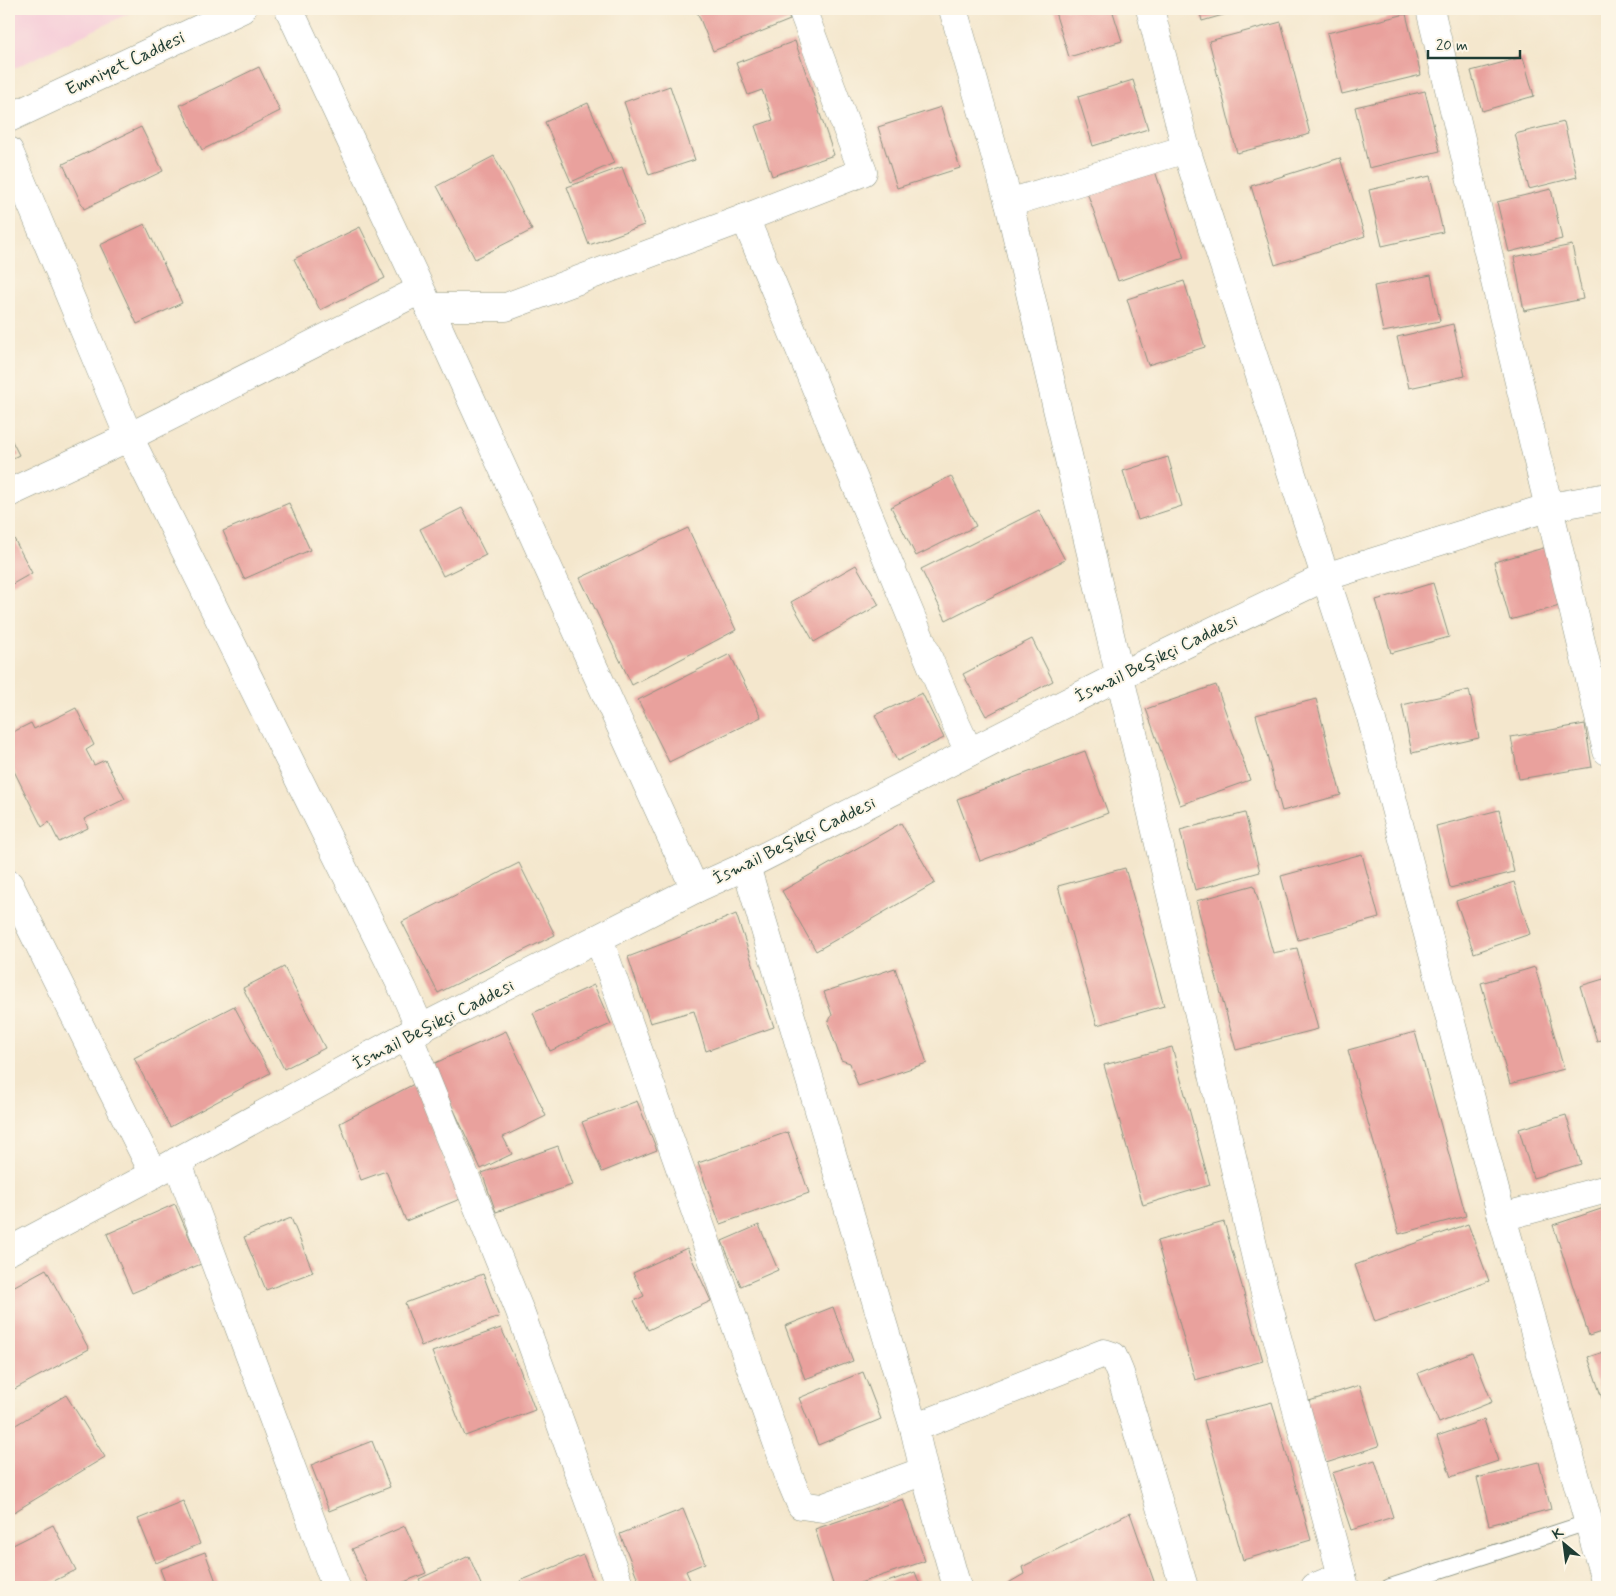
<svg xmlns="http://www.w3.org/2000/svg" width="1616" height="1596" viewBox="0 0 1616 1596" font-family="Mynerve,sans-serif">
  <rect width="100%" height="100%" fill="#fcf5e5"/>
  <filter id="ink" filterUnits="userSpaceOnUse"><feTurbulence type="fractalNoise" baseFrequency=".02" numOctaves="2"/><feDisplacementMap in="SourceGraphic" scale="10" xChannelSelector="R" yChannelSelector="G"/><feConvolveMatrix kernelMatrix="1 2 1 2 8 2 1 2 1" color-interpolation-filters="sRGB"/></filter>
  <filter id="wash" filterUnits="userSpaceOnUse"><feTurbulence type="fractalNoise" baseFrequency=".0096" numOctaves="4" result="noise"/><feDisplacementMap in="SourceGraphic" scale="20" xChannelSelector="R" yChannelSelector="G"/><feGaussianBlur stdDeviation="1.12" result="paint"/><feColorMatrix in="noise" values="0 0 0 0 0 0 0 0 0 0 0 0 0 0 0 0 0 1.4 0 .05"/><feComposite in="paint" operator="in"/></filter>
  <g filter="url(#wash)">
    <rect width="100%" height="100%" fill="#f4e7cd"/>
    <path fill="#f6cfd9" d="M9,9H138L9,71Z"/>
    <g id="blocks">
      <g fill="#e9a19d">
        <path d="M696,9H785L790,20L713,51Z"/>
        <path d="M1054,9H1112L1122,41L1069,57Z"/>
        <path d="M1199,9H1244L1202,21Z"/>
        <path d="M1406,14L1421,75L1342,94L1327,33Z"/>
        <path d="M1281,22L1310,134L1237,153L1209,41Z"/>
        <path d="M795,41L834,155L772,176L755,126L773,120L762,90L748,95L736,63Z"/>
        <path d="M1523,57L1534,96L1482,111L1471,71Z"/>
        <path d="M259,67L280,111L202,150L180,105Z"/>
        <path d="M1133,80L1148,129L1093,146L1078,97Z"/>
        <path d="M670,86L695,160L649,175L624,102Z"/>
        <path d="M1425,91L1440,151L1369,168L1355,107Z"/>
        <path d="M588,103L614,163L571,182L545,122Z"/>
        <path d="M941,107L960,168L897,188L878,127Z"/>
        <path d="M1564,122L1577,177L1529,189L1515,134Z"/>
        <path d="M141,127L163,171L84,209L63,164Z"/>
        <path d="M494,156L532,230L475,259L437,186Z"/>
        <path d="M1340,158L1365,236L1275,265L1251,186Z"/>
        <path d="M622,167L644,225L589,245L567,187Z"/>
        <path d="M1154,168L1184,258L1118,281L1087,192Z"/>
        <path d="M1430,176L1443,232L1382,246L1369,190Z"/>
        <path d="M1551,189L1562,239L1509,252L1497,202Z"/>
        <path d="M145,224L182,303L137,324L100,245Z"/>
        <path d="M360,227L385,278L320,310L294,259Z"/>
        <path d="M1572,245L1583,299L1524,311L1514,257Z"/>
        <path d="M1431,275L1440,321L1383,332L1374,286Z"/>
        <path d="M1184,281L1205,347L1148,365L1127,299Z"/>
        <path d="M1453,324L1465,376L1409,388L1397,337Z"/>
        <path d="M9,435L19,455L9,460Z"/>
        <path d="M1168,457L1182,506L1138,520L1123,471Z"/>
        <path d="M951,476L976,526L916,556L891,507Z"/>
        <path d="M289,503L310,550L244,579L223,531Z"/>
        <path d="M462,508L486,555L443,576L420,529Z"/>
        <path d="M1039,510L1065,560L946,620L921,569Z"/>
        <path d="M688,528L736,630L632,685L580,578Z"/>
        <path d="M9,529L32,573L9,586Z"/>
        <path d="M1547,547L1563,605L1510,620L1494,562Z"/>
        <path d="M856,565L879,605L814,642L791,602Z"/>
        <path d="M1433,583L1449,637L1391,653L1376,600Z"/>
        <path d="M1607,607V628H1606L1602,608Z"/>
        <path d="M1032,639L1053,681L986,716L963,674Z"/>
        <path d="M730,654L761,717L669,762L638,700Z"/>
        <path d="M1216,685L1250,780L1180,805L1146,709Z"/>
        <path d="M1469,690L1479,738L1412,753L1402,705Z"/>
        <path d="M922,693L944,738L897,761L875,715Z"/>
        <path d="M1316,699L1341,795L1282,811L1256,715Z"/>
        <path d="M76,708L94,745L86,750L94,765L105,760L125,799L84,819L88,828L59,842L49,822L42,827L9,761V758L13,756L9,747V734L31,723L34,729Z"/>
        <path d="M1585,724L1592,767L1519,779L1511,737Z"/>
        <path d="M1085,751L1108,813L980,861L957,799Z"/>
        <path d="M1499,810L1514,872L1450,888L1436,826Z"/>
        <path d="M1245,813L1260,872L1195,890L1180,830Z"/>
        <path d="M901,823L935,883L816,951L782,891Z"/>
        <path d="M1362,854L1379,918L1298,940L1281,876Z"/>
        <path d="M519,863L555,935L438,993L402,922Z"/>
        <path d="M1125,868L1164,1006L1097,1025L1058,886Z"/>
        <path d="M1514,882L1530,934L1474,953L1456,901Z"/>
        <path d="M1254,885L1273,953L1297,948L1318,1029L1236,1050L1196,901Z"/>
        <path d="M736,914L774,1027L706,1051L694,1011L650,1023L628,957L675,939Z"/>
        <path d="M284,967L325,1048L284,1069L243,988Z"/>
        <path d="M1535,967L1564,1069L1510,1084L1481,983Z"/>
        <path d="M895,968L927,1063L858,1086L850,1063L841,1060L828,1023L832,1015L824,992Z"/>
        <path d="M1607,978V1038L1597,1041L1580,986Z"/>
        <path d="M594,985L611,1024L550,1051L533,1013Z"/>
        <path d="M234,1006L270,1073L170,1127L134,1058Z"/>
        <path d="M506,1031L546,1116L503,1137L512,1154L481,1169L433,1064Z"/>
        <path d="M1415,1032L1466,1216L1399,1234L1348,1050Z"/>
        <path d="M1172,1047L1210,1185L1143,1205L1104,1065Z"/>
        <path d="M414,1084L460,1199L406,1221L386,1171L361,1180L340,1123Z"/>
        <path d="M637,1101L657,1150L602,1172L582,1122Z"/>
        <path d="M1566,1115L1581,1164L1533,1178L1519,1129Z"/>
        <path d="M788,1132L809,1193L720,1224L698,1163Z"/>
        <path d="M558,1146L572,1185L496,1212L482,1173Z"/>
        <path d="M175,1204L201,1264L132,1293L107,1234Z"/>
        <path d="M1607,1207V1330L1589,1336L1553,1225Z"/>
        <path d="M291,1218L313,1272L266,1290L244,1237Z"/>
        <path d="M1224,1222L1263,1361L1195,1380L1157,1241Z"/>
        <path d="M1468,1224L1489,1281L1375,1322L1355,1265Z"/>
        <path d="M759,1225L778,1270L741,1286L722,1241Z"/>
        <path d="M687,1248L711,1301L648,1330L634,1301L644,1296L633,1273Z"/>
        <path d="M46,1269L89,1349L9,1392V1289Z"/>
        <path d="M483,1274L499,1317L421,1346L405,1303Z"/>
        <path d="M833,1307L853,1361L805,1379L785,1326Z"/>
        <path d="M501,1328L519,1367L535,1410L465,1436L432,1352Z"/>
        <path d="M1607,1351V1413L1588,1357Z"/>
        <path d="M1472,1352L1492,1402L1439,1423L1418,1373Z"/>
        <path d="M863,1372L881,1419L818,1445L799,1398Z"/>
        <path d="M1360,1385L1379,1446L1326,1463L1306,1402Z"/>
        <path d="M66,1395L105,1457L9,1515V1429Z"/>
        <path d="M1272,1402L1311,1540L1243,1560L1204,1420Z"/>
        <path d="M1484,1420L1498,1461L1451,1477L1437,1436Z"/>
        <path d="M372,1441L390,1487L329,1511L311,1465Z"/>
        <path d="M1375,1460L1393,1517L1351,1530L1332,1473Z"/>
        <path d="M1539,1462L1551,1509L1489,1525L1477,1478Z"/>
        <path d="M903,1499L925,1561L848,1587H834L815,1529Z"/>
        <path d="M183,1501L200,1544L156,1563L138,1519Z"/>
        <path d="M683,1509L705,1563L686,1571L693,1587H641L620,1534Z"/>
        <path d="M1130,1513L1156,1587H1005V1585L1024,1574L1022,1567Z"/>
        <path d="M53,1525L76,1570L42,1587H15L9,1575V1547Z"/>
        <path d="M405,1526L426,1573L392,1587H369L352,1549Z"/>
        <path d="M205,1552L218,1587H167L160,1569Z"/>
        <path d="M583,1555L596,1587H522L520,1581Z"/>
        <path d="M469,1556L482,1587H423L419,1579Z"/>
        <path d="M915,1572L921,1587H874Z"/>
      </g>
    </g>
  </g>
  <g filter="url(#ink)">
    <use href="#blocks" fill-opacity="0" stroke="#8a9280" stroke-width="1"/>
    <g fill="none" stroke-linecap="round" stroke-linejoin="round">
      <defs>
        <path id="service" d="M1389,1587L1589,1522"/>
        <g id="minor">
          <path d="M289,9L429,307L695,889"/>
          <path d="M953,9L1009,203L1258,1267L1345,1587"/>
          <path d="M1150,9L1186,149L1371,717L1502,1217L1607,1587"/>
          <path d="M1430,9L1607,751"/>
          <path d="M9,151L129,437L403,989L421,1030"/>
          <path d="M1009,203L1186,149"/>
          <path d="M745,218L956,724L969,752"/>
          <path d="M429,307H506L745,218L863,172L802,9"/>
          <path d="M9,493L129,437L420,290"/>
          <path d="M746,866L914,1428L924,1471L957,1587"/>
          <path d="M9,884L154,1174"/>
          <path d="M599,939L790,1479L801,1505L822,1508L924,1471"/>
          <path d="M408,1035L519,1309L620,1587"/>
          <path d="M177,1161L336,1587"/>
          <path d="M1502,1217L1607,1189"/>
          <path d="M914,1428L1104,1353L1113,1356L1120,1373L1184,1587"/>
          <path d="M1315,1587L1342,1576"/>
        </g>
        <g id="tertiary">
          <path d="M9,118L242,9"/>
          <path d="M9,1251L154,1174L408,1035L695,889L746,866L1121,675L1325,577L1550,507L1607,497"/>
        </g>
      </defs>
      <use href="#service" stroke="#8a9280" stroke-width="17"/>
      <use href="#minor" stroke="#8a9280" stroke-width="29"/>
      <use href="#tertiary" stroke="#8a9280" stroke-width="29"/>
      <use href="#service" stroke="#fff" stroke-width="15"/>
      <use href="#minor" stroke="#fff" stroke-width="28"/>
      <use href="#tertiary" stroke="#fff" stroke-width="28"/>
    </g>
  </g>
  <g text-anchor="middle" stroke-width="4" stroke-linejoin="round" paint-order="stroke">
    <g font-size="18" fill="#1f3d34" stroke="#fcf5e5">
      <text transform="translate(125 63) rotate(-25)" y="6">Emniyet Caddesi</text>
      <text transform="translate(1156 658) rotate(-26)" y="6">İsmail Beşikçi Caddesi</text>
      <text transform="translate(794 840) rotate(-26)" y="6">İsmail Beşikçi Caddesi</text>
      <text transform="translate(433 1024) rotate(-27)" y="6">İsmail Beşikçi Caddesi</text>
    </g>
  </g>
  <rect width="1616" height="1596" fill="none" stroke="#fcf5e5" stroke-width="30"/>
  <g transform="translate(1564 1544) rotate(331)" stroke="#fcf5e5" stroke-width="4" paint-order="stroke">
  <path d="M0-4L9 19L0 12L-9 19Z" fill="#1f3d34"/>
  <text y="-8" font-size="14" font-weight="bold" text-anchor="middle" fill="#1f3d34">K</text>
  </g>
  <path d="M1428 50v8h92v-8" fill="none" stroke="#1f3d34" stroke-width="2.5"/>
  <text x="1436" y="50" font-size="15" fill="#1f3d34" stroke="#fcf5e5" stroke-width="4" paint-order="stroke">20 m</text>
</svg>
